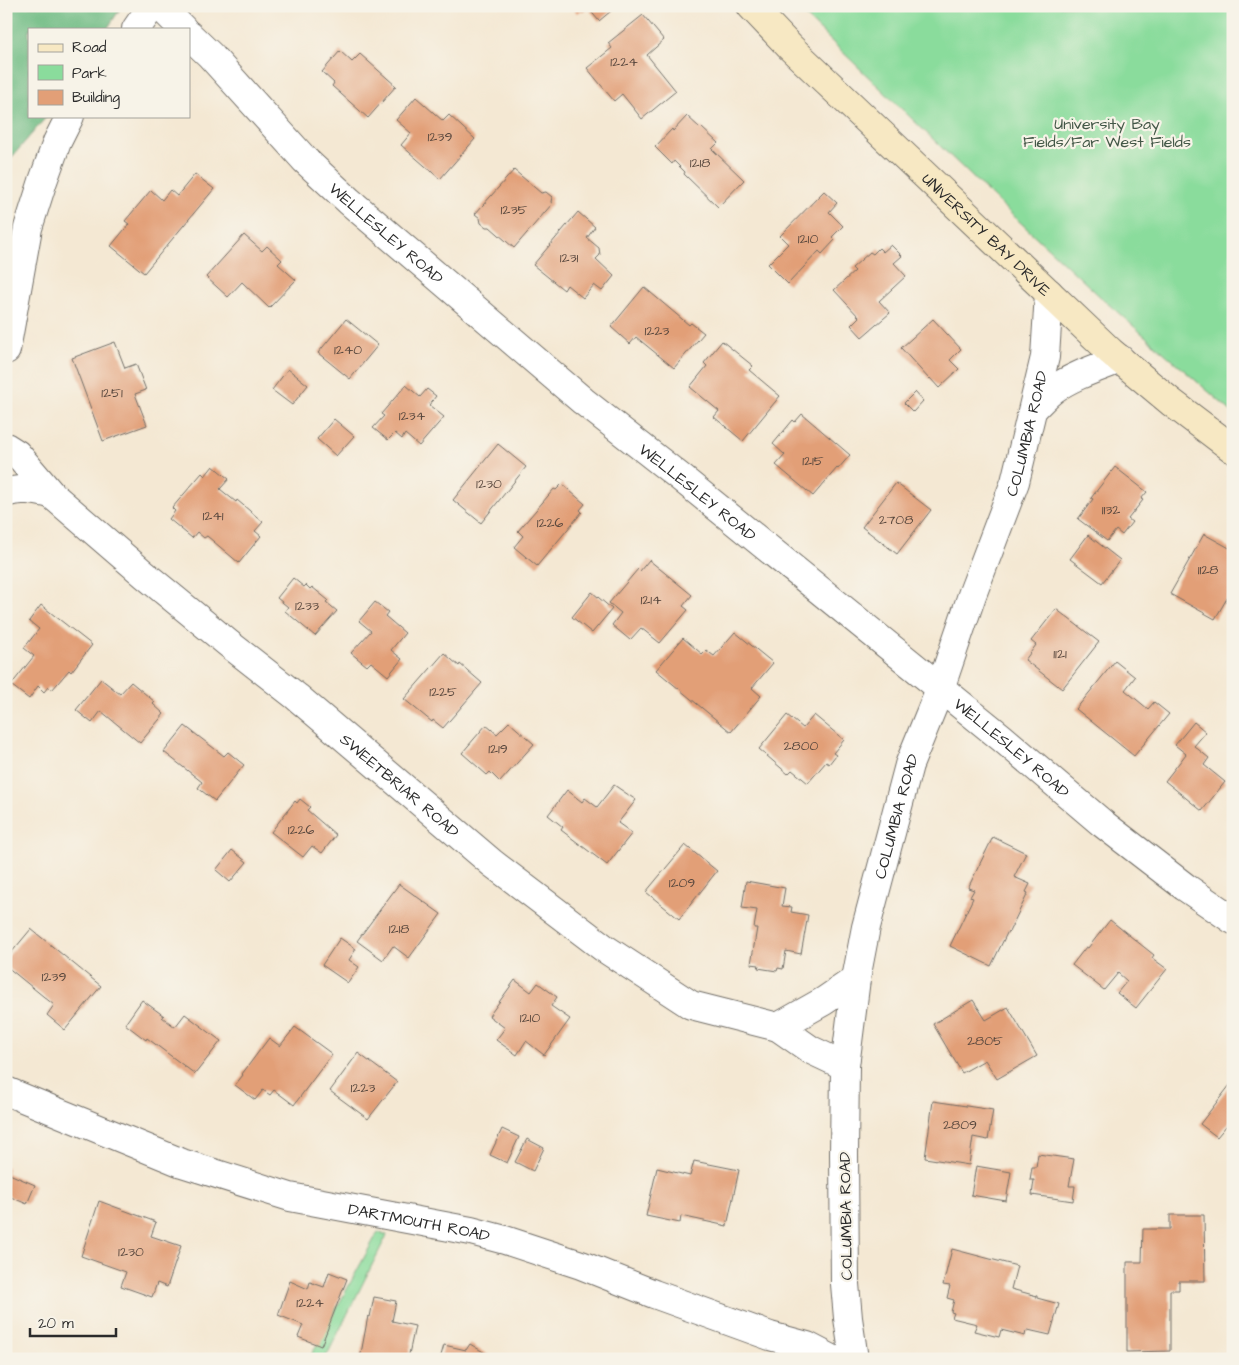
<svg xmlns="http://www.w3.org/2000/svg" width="1239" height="1365" viewBox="0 0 1239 1365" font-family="'Architects Daughter',sans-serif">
  <rect width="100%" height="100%" fill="#f7f3e8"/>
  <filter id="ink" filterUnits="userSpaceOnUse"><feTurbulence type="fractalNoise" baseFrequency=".02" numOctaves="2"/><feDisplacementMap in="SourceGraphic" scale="10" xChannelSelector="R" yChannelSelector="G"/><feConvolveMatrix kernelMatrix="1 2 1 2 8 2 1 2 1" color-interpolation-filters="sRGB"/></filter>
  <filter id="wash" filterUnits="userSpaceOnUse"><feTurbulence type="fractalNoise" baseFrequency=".0096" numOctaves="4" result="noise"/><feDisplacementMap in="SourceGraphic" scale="20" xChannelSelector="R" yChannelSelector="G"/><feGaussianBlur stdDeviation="1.12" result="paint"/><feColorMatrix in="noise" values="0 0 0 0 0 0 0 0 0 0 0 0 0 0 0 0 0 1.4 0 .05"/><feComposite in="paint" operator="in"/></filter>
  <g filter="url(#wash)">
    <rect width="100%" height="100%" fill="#f4e8d3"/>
    <g fill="#8adc9c" stroke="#5a8464">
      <path d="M795,6H1233V413L1106,302L993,197Z"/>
      <path d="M378,1232L387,1235L325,1359H309Z"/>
    </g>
    <path fill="#6fbc84" stroke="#4d7458" d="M11,6H122L107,29H29V116H47L6,164V13Z"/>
    <g id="blocks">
      <g fill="#e29f77">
        <path d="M571,6H617L599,21L588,8L583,12L581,10L577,13Z"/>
        <path d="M643,15L664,40L647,55L676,91L642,119L622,94L614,101L587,68L612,48L608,43Z"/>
        <path d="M340,51L352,62L360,54L396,86L368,118L332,86L334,83L322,72Z"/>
        <path d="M416,97L443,121L449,115L475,139L440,179L401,145L411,133L396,120Z"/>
        <path d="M687,116L700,128L701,127L718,143L712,149L744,180L718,207L684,174L685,172L674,161L672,164L655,147L672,129L673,131Z"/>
        <path d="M514,170L541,193L546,192L552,197L551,202L552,204L514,248L490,227H486L481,223L480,218L475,214Z"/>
        <path d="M195,174L214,189L144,273L111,246L129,224L125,221L151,190L162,200L170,190L177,196Z"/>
        <path d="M824,191L837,203L829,212L843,226L832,237L835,240L822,254L819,251L788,284L768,264L788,244L780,236Z"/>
        <path d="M578,212L595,227L587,238L599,248L600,255L596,259L614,276L602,291L594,285L583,298L567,285L564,290L533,265Z"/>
        <path d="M244,235L262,251L267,246L282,260L278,264L296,280L269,308L242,282L228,297L206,277Z"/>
        <path d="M891,245L902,256L894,263L906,276L879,301L890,313L862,337L851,325L859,317L834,290L855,271L852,268L870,252L873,254L879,248L883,252Z"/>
        <path d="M644,287L689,325L691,323L704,333L674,368L636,337L630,344L611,327Z"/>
        <path d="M346,319L378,345L350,379L318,353Z"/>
        <path d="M933,319L961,349L950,360L959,369L939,388L930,378L929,379L901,348Z"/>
        <path d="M722,341L753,366L749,370L780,396L743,441L714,417L719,411L690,387L707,366L704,363Z"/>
        <path d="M115,342L125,368L136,364L146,390L135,394L147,425L103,441L72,358Z"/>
        <path d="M288,369L308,385L292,405L272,390Z"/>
        <path d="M406,385L420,397L427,389L436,396L429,405L444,417L419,446L405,434L402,439L395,433L388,440L373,428L384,416L381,414Z"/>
        <path d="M915,392L923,401L913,412L904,403Z"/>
        <path d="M802,414L850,455L838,469L837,468L813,496L776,465L785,455L773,444L793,420L795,422Z"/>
        <path d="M334,419L354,436L336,456L317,439Z"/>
        <path d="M498,444L526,467L481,523L453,500Z"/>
        <path d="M213,466L229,479L220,489L236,502L237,500L263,522L255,531L261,536L239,563L207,536L204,538L197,532L192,538L169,519L175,511L172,508L202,473L205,476Z"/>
        <path d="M1115,467L1147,492L1141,499L1143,500L1128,519L1132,522L1122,535L1116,530L1107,541L1078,519L1093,499L1091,498Z"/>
        <path d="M896,483L931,510L897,554L862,527Z"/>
        <path d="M562,484L585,504L580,510L582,512L537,566L514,547L523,536L518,531L554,489L556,490Z"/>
        <path d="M1204,534L1233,550V588L1215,619L1170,594Z"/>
        <path d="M1088,535L1120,560L1102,583L1070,559Z"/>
        <path d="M649,560L692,595L683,606L688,610L660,643L641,628L630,640L612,625L621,613L609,603L638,569L640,571Z"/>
        <path d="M293,578L304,587L306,585L310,589L312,587L328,600L326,602L337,611L315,636L285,611L288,607L277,598Z"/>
        <path d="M592,592L612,609L592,633L572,617Z"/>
        <path d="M375,602L388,612L385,616L405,633L391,650L402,659L388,676L371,662L367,666L351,653L371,631L359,621Z"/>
        <path d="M41,605L92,645L71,672L69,670L52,690L48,687L44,692L38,686L29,699L11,685L34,656L24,648L39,629L29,621Z"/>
        <path d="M1056,609L1099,642L1062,689L1025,660L1036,645L1031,641Z"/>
        <path d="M735,632L773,663L752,688L761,696L731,732L656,670L683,638L702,654L706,650L714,656Z"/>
        <path d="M444,653L459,666L460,664L482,683L443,728L433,720L432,722L404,699Z"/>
        <path d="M1115,661L1135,677L1125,690L1148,709L1154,702L1169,714L1134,756L1076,709Z"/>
        <path d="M101,679L120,694L131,682L155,702L153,704L164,714L140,743L101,711L92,723L76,710Z"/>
        <path d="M787,715L803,728L814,715L844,740L833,753L836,755L829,764L826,762L808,783L792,770L788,774L759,749Z"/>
        <path d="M509,722L534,744L500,782L490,772L487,775L462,753L486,725L497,734Z"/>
        <path d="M1194,722L1206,732L1194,746L1209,758L1204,765L1225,782L1202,811L1165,781L1186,754L1175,745Z"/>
        <path d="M185,726L224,756L228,752L244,765L215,801L198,788L202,782L164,752Z"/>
        <path d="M614,785L636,800L618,823L632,833L607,865L561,830L563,827L548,815L567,790L582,802L585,798L597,807Z"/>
        <path d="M300,799L310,807L307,810L336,835L322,853L312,846L303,857L271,832L295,801L297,803Z"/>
        <path d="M993,837L1026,853L1014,877L1030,884L1026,892L1028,893L1009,932L1008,931L991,966L950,946L973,898L970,897L974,890L968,888Z"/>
        <path d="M685,845L717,871L679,919L646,892Z"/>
        <path d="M232,850L247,862L230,882L216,870Z"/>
        <path d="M746,881L785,888L782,906L792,907L791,912L808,915L801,954L786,951L783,969L778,968L777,971L758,968L759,965L751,964L757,928H754L757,910L742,908Z"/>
        <path d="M399,884L441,914L409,958L393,946L383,960L357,941Z"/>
        <path d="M1110,920L1154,955L1152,958L1167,969L1136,1008L1117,993L1127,981L1118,973L1104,990L1072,965L1086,947L1088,948Z"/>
        <path d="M31,929L101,986L65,1030L47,1015L54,1005L6,966V959Z"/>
        <path d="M340,938L356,949L349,960L359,967L348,983L322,965Z"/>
        <path d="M515,980L531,992L538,983L557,997L551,1006L570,1019L544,1055L526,1041L517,1055L496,1040L505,1028L489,1016Z"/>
        <path d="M142,1000L164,1016L162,1017L175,1027L185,1014L221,1041L195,1074L147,1038L146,1040L125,1024Z"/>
        <path d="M973,1000L986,1020L1008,1007L1037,1056L997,1079L985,1060L962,1073L933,1024Z"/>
        <path d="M295,1027L332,1054L294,1105L274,1090L270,1095L263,1090L255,1100L235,1085L243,1075L242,1074L269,1038L280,1046Z"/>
        <path d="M358,1053L397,1082L368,1119L330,1091Z"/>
        <path d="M1233,1081V1121L1231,1120L1217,1137L1200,1124Z"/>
        <path d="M933,1101L993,1110L988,1140L973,1137L969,1165L925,1158Z"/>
        <path d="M502,1129L519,1137L507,1163L490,1155Z"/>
        <path d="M527,1139L544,1148L533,1171L515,1162Z"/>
        <path d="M1038,1154L1074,1159L1069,1186H1075L1073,1201L1032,1195L1034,1180H1030L1032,1167H1036Z"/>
        <path d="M694,1161L739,1170L727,1226L681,1216L680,1223L646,1216L657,1168L690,1176Z"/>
        <path d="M976,1166L1011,1172L1006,1201L971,1195Z"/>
        <path d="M6,1167L8,1168L7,1173L35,1185L27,1204L6,1195Z"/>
        <path d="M99,1201L156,1222L151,1236L181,1246L167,1287L157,1283L152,1297L121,1286L126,1272L81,1256Z"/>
        <path d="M1170,1215H1204L1205,1281H1179V1290H1170V1351L1127,1352V1262H1142L1143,1229H1170Z"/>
        <path d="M952,1249L1017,1266L1011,1289L1037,1296V1298L1059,1304L1050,1335L1028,1330V1332L1026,1331L1025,1336L1001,1330L999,1337L974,1331L977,1324L952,1318L954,1313L951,1312L954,1300L947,1298L950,1286L943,1285Z"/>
        <path d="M329,1272L347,1279L321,1346L298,1337L303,1325L278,1315L290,1281L308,1289L310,1282L324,1287Z"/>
        <path d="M374,1297L396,1301L392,1321L415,1326L408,1359H360L368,1316L370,1317Z"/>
        <path d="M470,1344L495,1359H440L444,1345L466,1350Z"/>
      </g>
    </g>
  </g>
  <g filter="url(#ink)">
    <use href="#blocks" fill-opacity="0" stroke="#716d66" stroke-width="1"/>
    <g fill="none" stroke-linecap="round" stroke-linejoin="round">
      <defs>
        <g id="street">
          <path d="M160,6L183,29"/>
          <path d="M136,29L152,6"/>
          <path id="s1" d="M189,35L210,55L305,160L349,201L583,401L680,477L1002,738L1102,823L1185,887L1233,920"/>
          <path d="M6,350L28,228L43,181L57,142L70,116"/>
          <path d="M1034,408C1040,402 1047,394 1054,389C1074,375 1098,368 1120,359"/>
          <path id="s2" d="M6,447L17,454L51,494L145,575L229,644L297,697L492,863L604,948L691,1005L778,1027L824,1001L856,979"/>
          <path d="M6,493C20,487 37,491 51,494"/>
          <path d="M778,1027L811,1050L845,1066"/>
          <path id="s3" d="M6,1091L182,1163L290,1197L471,1231L505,1240L581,1265L654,1294L770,1336L807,1346L832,1359"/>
          <path id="s4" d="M854,1359L848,1318L845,1284L844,1154L845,1066L856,979L866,927L909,765L940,689L972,595L1015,482L1045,357L1049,293"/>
        </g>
        <g id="secondary">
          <path id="s5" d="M751,6L790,47L1111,352L1171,402L1233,449"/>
        </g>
      </defs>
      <use href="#street" stroke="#716d66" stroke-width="30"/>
      <use href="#secondary" stroke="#716d66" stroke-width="30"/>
      <use href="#street" stroke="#fff" stroke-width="28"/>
      <use href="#secondary" stroke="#f7e8c3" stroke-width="28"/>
    </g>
  </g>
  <g text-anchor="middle" stroke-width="4.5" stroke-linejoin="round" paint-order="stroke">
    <g font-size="14" fill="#59483e">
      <text x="624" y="66">1224</text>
      <text x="440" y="141">1239</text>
      <text x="700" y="167">1218</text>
      <text x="514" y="214">1235</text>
      <text x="808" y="243">1210</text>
      <text x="569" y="262">1231</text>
      <text x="657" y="335">1223</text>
      <text x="348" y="354">1240</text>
      <text x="112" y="397">1251</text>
      <text x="412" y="420">1234</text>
      <text x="813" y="465">1215</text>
      <text x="489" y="488">1230</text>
      <text x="1111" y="514">1132</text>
      <text x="213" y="520">1241</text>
      <text x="896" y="524">2708</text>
      <text x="550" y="527">1226</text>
      <text x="1208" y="574">1128</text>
      <text x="651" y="604">1214</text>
      <text x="307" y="610">1233</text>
      <text x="1060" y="658">1121</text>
      <text x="443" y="696">1225</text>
      <text x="801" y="750">2800</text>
      <text x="498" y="753">1219</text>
      <text x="301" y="834">1226</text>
      <text x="682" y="887">1209</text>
      <text x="399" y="933">1218</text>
      <text x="54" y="981">1239</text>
      <text x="530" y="1022">1210</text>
      <text x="985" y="1045">2805</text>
      <text x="363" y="1092">1223</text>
      <text x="960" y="1129">2809</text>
      <text x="131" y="1256">1230</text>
      <text x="310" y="1307">1224</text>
    </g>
    <g font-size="16" fill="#435747" stroke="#f7f3e8">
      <text x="1107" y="129">University Bay<tspan x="1107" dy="18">Fields/Far West Fields</tspan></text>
    </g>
    <g font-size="16" fill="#2b2b2b" stroke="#f7f3e8">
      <text dy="6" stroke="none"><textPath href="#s1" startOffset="280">WELLESLEY ROAD</textPath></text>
      <text dy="6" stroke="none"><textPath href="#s5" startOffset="328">UNIVERSITY BAY DRIVE</textPath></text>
      <text dy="6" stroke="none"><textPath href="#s4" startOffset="954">COLUMBIA ROAD</textPath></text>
      <text dy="6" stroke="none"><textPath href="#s1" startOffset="685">WELLESLEY ROAD</textPath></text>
      <text dy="6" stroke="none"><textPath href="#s1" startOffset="1090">WELLESLEY ROAD</textPath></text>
      <text dy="6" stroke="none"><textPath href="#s2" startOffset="520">SWEETBRIAR ROAD</textPath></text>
      <text dy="6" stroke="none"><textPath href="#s4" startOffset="549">COLUMBIA ROAD</textPath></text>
      <text transform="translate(845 1216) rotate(-91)" y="6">COLUMBIA ROAD</text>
      <text dy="6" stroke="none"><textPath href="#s3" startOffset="435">DARTMOUTH ROAD</textPath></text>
    </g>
  </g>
  <rect width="1239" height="1365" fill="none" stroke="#f7f3e8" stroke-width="25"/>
  <rect x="28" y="28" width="162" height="90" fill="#f7f3e8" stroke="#a5a39c"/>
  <rect x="38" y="44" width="25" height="8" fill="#f7e8c3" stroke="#a5a39c"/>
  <text x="72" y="52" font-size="15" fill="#2b2b2b">Road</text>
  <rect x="38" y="65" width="25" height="15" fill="#8adc9c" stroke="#a5a39c"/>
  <text x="72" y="78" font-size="15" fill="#2b2b2b">Park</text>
  <rect x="38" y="90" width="25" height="15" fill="#e29f77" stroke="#a5a39c"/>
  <text x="72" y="102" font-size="15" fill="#2b2b2b">Building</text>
  <path d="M30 1328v8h86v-8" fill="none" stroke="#2b2b2b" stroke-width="2.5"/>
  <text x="38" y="1328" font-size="15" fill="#2b2b2b" stroke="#f7f3e8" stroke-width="4" paint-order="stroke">20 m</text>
</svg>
